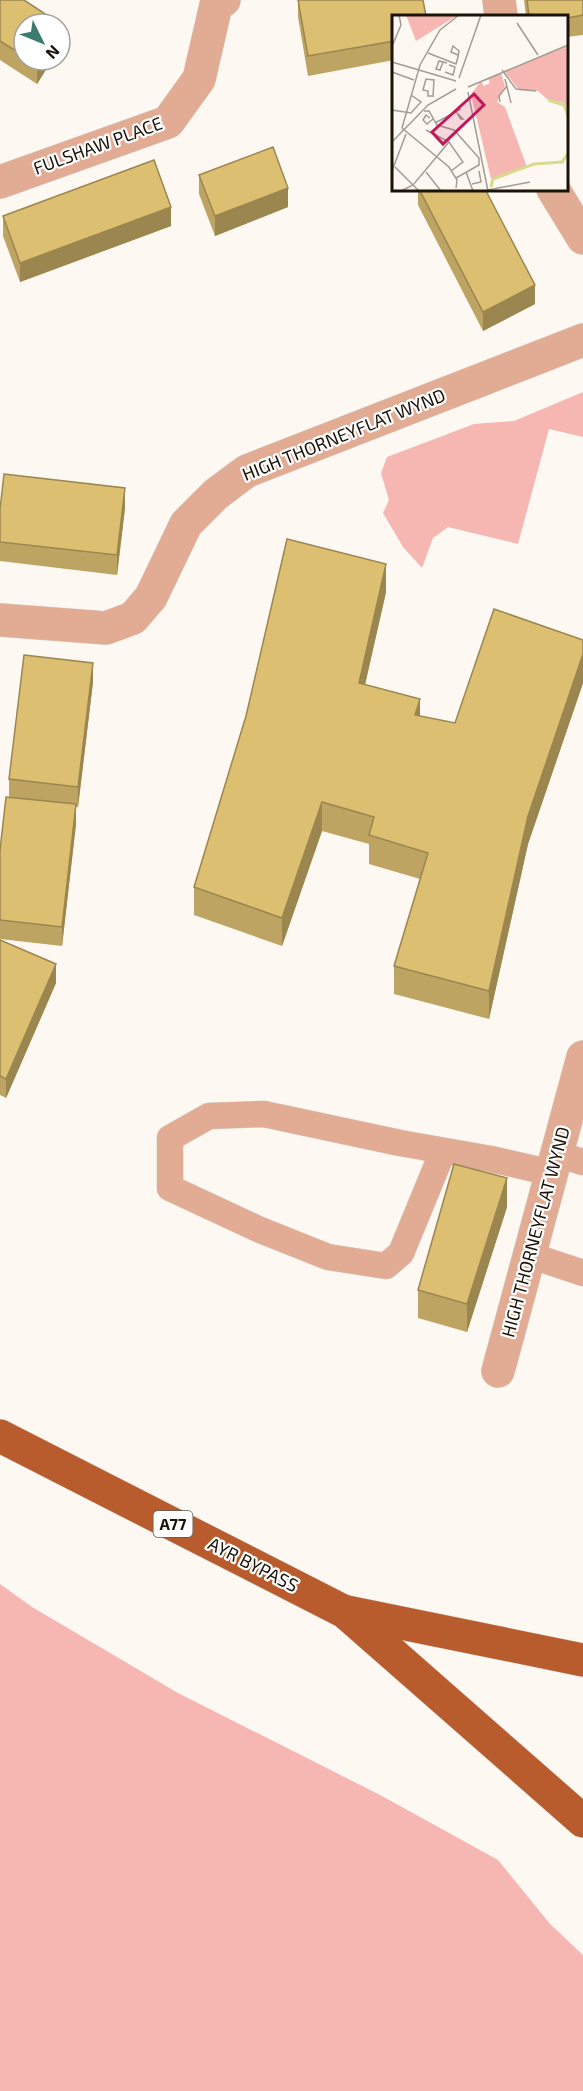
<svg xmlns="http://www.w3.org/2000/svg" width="583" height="2091" viewBox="0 0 583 2091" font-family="'Exo 2',sans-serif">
  <rect width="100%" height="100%" fill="#fef8f3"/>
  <g fill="#f6b7b2">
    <path d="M583,392V437L549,429L518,544L448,527L433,538L422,568L403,547L383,513L389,500L381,473L387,457L474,424L514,421Z"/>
    <path d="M0,1584L32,1607L178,1693L382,1796L498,1860L550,1924L583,1955V2091H0Z"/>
  </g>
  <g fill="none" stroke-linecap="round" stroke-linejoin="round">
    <defs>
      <g id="service">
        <path d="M443,1151L401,1253L386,1266L328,1257L258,1229L170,1188V1138L209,1116L264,1114L400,1143L491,1159L552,1173"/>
        <path d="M557,1154L583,1162"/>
        <path d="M529,1255L583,1273"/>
      </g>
      <g id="minor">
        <path d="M499,0L501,16"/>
        <path d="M0,182L168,122L199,79L216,5L224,0"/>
        <path d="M553,189L583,238"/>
        <path d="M0,620L106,628L133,618L151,597L186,524L216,494L247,471L583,340"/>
        <path d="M498,1371L583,1057"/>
      </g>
      <g id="trunk">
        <path d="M0,1436L345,1612L583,1821"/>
        <path d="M347,1612L583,1660"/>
      </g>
    </defs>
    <use href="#service" stroke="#dad3cd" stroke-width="27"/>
    <use href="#minor" stroke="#dad3cd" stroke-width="34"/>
    <use href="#trunk" stroke="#dad3cd" stroke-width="34"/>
    <use href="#service" stroke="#e2ab93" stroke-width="26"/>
    <use href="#minor" stroke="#e2ab93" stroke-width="33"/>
    <use href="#trunk" stroke="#b85c2e" stroke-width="33"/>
  </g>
  <g fill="#bea462">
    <path d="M0,0H24L62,25V44L60,48V24H24V60H52L37,84L0,60Z"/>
    <path d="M298,0L394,16V60L308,76L298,17Z"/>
    <path d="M524,0H583V35L567,37V16H526Z"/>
    <path d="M199,175L288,207L215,236L199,194Z"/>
    <path d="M418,189H485L535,304L483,331L418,205Z"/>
    <path d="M3,216L171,226L20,282L3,236Z"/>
    <path d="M125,508L117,575L0,561V509Z"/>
    <path d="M386,592L365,685L420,716L455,723L583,640V683L528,844L489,1019L394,994V966L420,879L369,864V844L322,831L282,946L194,915V887Z"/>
    <path d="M93,682L78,807H76V824L62,946L0,939V850L9,797V779Z"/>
    <path d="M0,940L56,983L6,1098L0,1095Z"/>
    <path d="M507,1207L467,1332L418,1318V1290Z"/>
  </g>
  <g fill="#9b8650">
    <path d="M62,25V44L60,48V28Z"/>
    <path d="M40,60H52L37,84V65Z"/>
    <path d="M288,188V207L215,236V216Z"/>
    <path d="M171,207V226L20,282V263Z"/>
    <path d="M535,285V304L483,331V312Z"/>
    <path d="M125,488V508L117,575V555Z"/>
    <path d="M386,564V592L359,711V683Z"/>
    <path d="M583,654V683L528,844L489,1019V991L528,816Z"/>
    <path d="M93,663V682L78,807V787Z"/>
    <path d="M420,699V728L415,715Z"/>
    <path d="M322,802V831L282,946V918Z"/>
    <path d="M76,804V824L62,946V927Z"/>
    <path d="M56,964V983L6,1098V1079Z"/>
    <path d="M507,1178V1207L467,1332V1304Z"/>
  </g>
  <g fill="#ddbf72" stroke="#9b8650" stroke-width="1.5">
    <path d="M0,0H24L62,25L60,28V24H24V56L0,41Z"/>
    <path d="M298,0H423L426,16H394V41L308,56Z"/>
    <path d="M527,0H583V15L567,18V16H529Z"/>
    <path d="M30,60H40L37,65Z"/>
    <path d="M273,147L288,188L215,216L199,175Z"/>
    <path d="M154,160L171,207L20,263L3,216Z"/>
    <path d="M419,189H485L535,285L483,312Z"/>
    <path d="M4,474L125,488L117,555L0,542V509Z"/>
    <path d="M287,539L386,564L359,683L420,699L415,715L455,723L494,609L583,640V654L528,816L489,991L394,966L428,853L369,835L374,817L322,802L282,918L194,887L246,716Z"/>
    <path d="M24,655L93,663L78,787L9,779Z"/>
    <path d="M6,797L76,804L62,927L0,920V850Z"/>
    <path d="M0,940L56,964L6,1079L0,1076Z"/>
    <path d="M454,1164L507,1178L467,1304L418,1290Z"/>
  </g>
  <g text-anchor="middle" stroke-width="4.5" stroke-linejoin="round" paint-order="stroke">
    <rect fill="#fff" stroke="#5f5952" stroke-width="1.5" x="153.5" y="1511" width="39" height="26" rx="4.5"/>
    <g font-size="16" font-weight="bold" fill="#1b1208">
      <text x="173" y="1530">A77</text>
    </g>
    <g font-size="18" fill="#1b1208" stroke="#fff">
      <text transform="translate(98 146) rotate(-20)" y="6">FULSHAW PLACE</text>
      <text transform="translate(344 435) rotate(-22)" y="6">HIGH THORNEYFLAT WYND</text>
      <text transform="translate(536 1232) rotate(-75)" y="6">HIGH THORNEYFLAT WYND</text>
      <text transform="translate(253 1565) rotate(27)" y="6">AYR BYPASS</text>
    </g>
  </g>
  <g transform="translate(392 15)">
    <rect width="176" height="176" fill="#fef8f3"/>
    <path d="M14,0H66L24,26ZM175,31V100L172,88L155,84L146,76L127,75L112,56ZM109,58L113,71L105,87L113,92L135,152L99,164L79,79L89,66L92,71L98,68L96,63Z" fill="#f6b7b2"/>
    <path fill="none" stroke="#d7db8b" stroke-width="3" d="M156,85L172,90L176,101M99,172L101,164L142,149L170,147L176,139"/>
    <path fill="none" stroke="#a39c95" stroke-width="1.5" d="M125,8L146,40M1,29L9,10L7,0M36,38L64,49L66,42L67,36L61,31L59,37L66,40M0,47L64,66M51,47L48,55L44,54L47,46L55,48M110,55L124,74L144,76M0,57L22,65M53,57L61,60L63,52L57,50M67,63L89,0M113,64L119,88M76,72L176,30M76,77L96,176M41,81H36V76L31,75L34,64L42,65M41,82L42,64M108,87L107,81L115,71M0,95L19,98L29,87L19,80M32,96H37L45,110L62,115L87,143V150L64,163M64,96L65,98L68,103L69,104H71L66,99M38,103L34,100L31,105L35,109L41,104M43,108L69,94M34,115L57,127M0,127L36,90L64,74M3,152L27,176M0,156L14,119M34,157L49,176M74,157L81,176M80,169L89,167L87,156M64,173L65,165L57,152L10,113L28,50L48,15L67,0M96,175L138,167M9,176L21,170L57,127L71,147L59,156"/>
    <path fill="#c2185b" fill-opacity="0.15" stroke="#c2185b" stroke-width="3" d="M82,79L92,90L51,129L40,117Z"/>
    <rect width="176" height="176" fill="none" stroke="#1b1208" stroke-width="3"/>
  </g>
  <g transform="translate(42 42) rotate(133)"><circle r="28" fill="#ffffff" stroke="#a4a09c" stroke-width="1.5"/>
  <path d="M0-4.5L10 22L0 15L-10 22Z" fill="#3a7c6d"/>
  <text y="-9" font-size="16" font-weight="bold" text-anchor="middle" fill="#1b1208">N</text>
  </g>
</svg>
